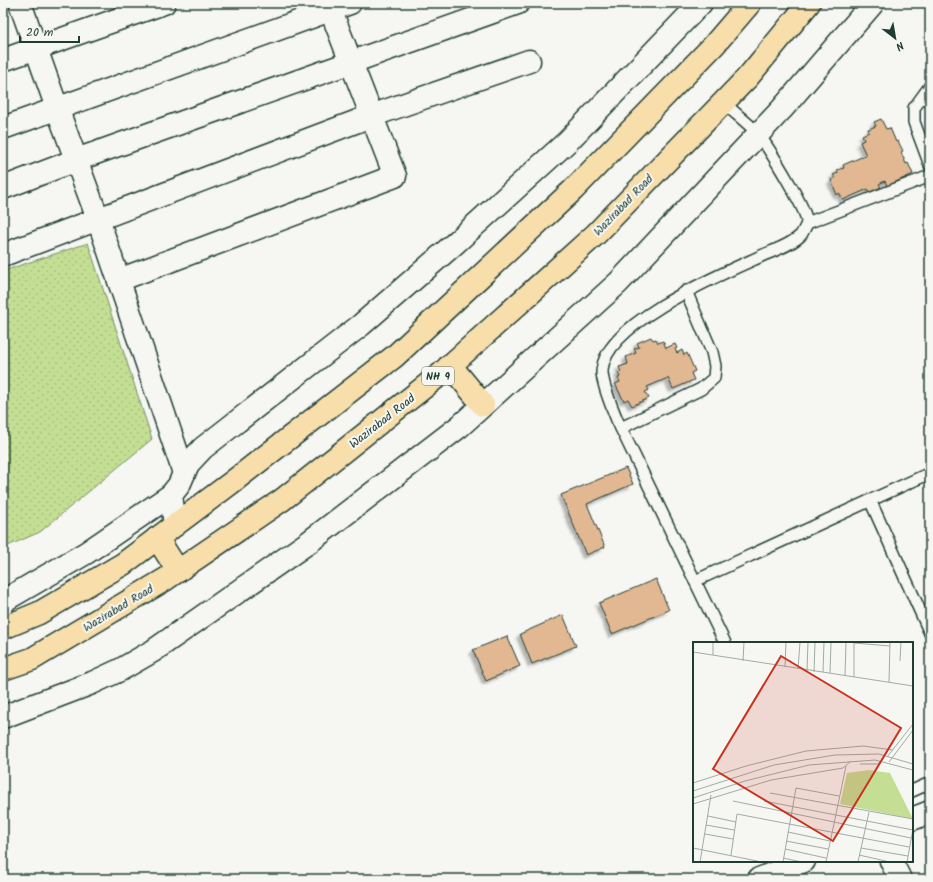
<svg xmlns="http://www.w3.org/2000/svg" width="933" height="882" viewBox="0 0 933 882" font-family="Kalam,sans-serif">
  <defs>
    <pattern id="green-dots" width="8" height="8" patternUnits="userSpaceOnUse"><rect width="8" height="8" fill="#c4de94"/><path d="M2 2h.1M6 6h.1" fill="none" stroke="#a8bf80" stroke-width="1.8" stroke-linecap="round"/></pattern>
    <filter id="shadow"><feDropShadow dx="-3.5" dy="3.5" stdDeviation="1" flood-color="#0004"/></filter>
  </defs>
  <rect width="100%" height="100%" fill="#f6f6f2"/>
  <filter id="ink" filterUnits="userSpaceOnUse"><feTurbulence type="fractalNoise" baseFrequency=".025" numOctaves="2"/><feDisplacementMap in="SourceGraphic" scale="8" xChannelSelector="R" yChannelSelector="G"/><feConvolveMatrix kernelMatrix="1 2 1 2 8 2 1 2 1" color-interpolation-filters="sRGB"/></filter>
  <g filter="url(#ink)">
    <path fill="url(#green-dots)" stroke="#728e64" d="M88,243L152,439L40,532L3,548V271Z"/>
    <g fill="#e2b892" stroke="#1f3d34" filter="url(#shadow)">
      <path d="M881,119L886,129L890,128L896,142L898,141L903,151L901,152L906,164L908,163L913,174L887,186L885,181L879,184L881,187L870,192L868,189L843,200L839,193L837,195L831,180L835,178L833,175L838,173L837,170L844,168L843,165L866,155L860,142L864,140L862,135L869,132L868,129L876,126L874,122Z"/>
      <path d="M651,337L653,340L656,339L658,343L663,341L666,348L675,344L677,348L675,349L677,353L682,350L684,355L687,353L695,371L691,373L694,380L673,389L668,378L647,387L649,390L645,392L649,398L632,406L628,399L624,401L615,384L620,382L618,378L620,377L618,373L621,372L619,367L628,364L626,357L636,353L634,349L639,347L637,343Z"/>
      <path d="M626,468L633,484L587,504L605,547L586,555L561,495Z"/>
      <path d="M656,579L669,610L612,634L599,603Z"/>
      <path d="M563,615L576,646L532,664L520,634Z"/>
      <path d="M507,636L520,666L486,681L473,650Z"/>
    </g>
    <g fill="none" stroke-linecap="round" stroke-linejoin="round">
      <defs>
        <g id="lane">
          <path d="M930,86L914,108V122L930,165"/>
          <path d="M723,102C733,112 751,125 759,135C768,147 808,211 807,223C806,226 802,234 800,236C788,247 771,251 757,258C719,275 604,324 602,371C602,385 612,407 617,420L725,643"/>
          <path d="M807,223L930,176"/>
          <path d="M621,428L701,389L714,378L715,366L712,352L686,291"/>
          <path d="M870,500L930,633"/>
          <path d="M695,581L930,473"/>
          <path d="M912,791L930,783"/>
        </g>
        <g id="street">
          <path d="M20,3L57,108L98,219L184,473"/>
          <path d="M3,60L164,3"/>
          <path d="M3,128L350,3"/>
          <path d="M3,188L76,160L518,3"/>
          <path d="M3,255L371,116L529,61"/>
          <path d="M119,280L395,176L328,3"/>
          <path d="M891,861L900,879"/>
        </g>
        <g id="secondary">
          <path d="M175,525L171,495L179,485L188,464L203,448L361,325L452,246L568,141L701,3"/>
          <path d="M3,604L5,600L86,553L171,495"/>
          <path d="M3,717L92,683L120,670L153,651L309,542L460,426L618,283L782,109L873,3"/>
          <path d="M912,819L930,812"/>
          <path d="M759,879L804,861"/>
        </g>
        <g id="highway">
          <path d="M450,365L483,405"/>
          <path d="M157,538L178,571"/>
          <path d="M3,628L39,613L123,564L231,483L395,356L573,190L714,45L750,3"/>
          <path d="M3,669L32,659L166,579L282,500L442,373L596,234L748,77L809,3"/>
        </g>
      </defs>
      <use href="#lane" stroke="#1f3d34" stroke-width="14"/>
      <use href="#street" stroke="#1f3d34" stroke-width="25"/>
      <use href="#secondary" stroke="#1f3d34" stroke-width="25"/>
      <use href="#highway" stroke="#1f3d34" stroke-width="25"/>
      <use href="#lane" stroke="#f6f6f2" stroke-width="11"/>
      <use href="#street" stroke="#f6f6f2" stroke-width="22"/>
      <use href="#secondary" stroke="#f6f6f2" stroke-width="22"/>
      <use href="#highway" stroke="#f8deab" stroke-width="22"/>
    </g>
  </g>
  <g text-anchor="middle" stroke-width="4" stroke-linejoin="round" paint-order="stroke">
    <rect fill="#f6f6f2" stroke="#60746d" stroke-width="1" x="422" y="367" width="32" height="18" rx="3"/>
    <g font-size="11" font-weight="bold" fill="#1f3d34">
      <text x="438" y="380">NH 9</text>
    </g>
    <g font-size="12" fill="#1f3d34" stroke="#f6f6f2">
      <text transform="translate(623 205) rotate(-46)" y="4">Wazirabad Road</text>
      <text transform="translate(382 421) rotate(-38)" y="4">Wazirabad Road</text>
      <text transform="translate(118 608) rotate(-31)" y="4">Wazirabad Road</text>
    </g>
  </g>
  <g transform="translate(693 642)">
    <rect width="220" height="220" fill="#f6f6f2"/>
    <path d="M176,128L197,131L220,177L147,162L154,131Z" fill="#c4de94"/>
    <path fill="none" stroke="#a0aca6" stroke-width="1" d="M161,0V35M161,1L197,4M0,10L220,44M20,13V0M50,19L51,0M207,19L208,0M92,25L93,0M105,27L107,0M114,29L115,0M121,30L122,0M130,30L131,0M137,31L138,0M152,34L153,0M196,40L197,0M194,115L220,82M196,120L220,88M167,122H185L189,119M0,141L53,124L113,109L170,104L200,108M0,149L81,123L142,113L186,112L220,122M77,151L220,177M0,156L52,139L116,123L182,118L220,128M40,159L218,196M71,159L220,188M0,162L78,138L150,126L158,119M15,174L43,180M13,183L41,188M95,190L137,199M12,192L40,197M93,199L135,207M0,206L69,220M168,206L215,214M92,207L133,216M38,213L44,172L216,205M166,213L197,220M90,216L109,220M7,220L18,153M90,220L103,146L146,154M133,220L153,124M165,220L176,170M214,220L220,187"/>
    <path fill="#c8321e" fill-opacity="0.15" stroke="#c8321e" stroke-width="2" d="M88,14L208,86L140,199L20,127Z"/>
    <rect width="220" height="220" fill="none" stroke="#1f3d34" stroke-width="2"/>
  </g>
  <rect width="933" height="882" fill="none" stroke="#f6f6f2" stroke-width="16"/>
  <rect x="8" y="8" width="917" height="866" fill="none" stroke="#1f3d34" stroke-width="1.5" filter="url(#ink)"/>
  <g transform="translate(895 38) rotate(149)" stroke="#f6f6f2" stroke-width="3" paint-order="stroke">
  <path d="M0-3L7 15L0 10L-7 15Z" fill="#1f3d34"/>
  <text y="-6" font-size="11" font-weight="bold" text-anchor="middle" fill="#1f3d34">N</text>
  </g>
  <path d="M20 36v6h59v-6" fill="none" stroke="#1f3d34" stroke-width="2"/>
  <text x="26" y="36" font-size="12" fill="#1f3d34" stroke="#f6f6f2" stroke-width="3" paint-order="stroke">20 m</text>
</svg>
